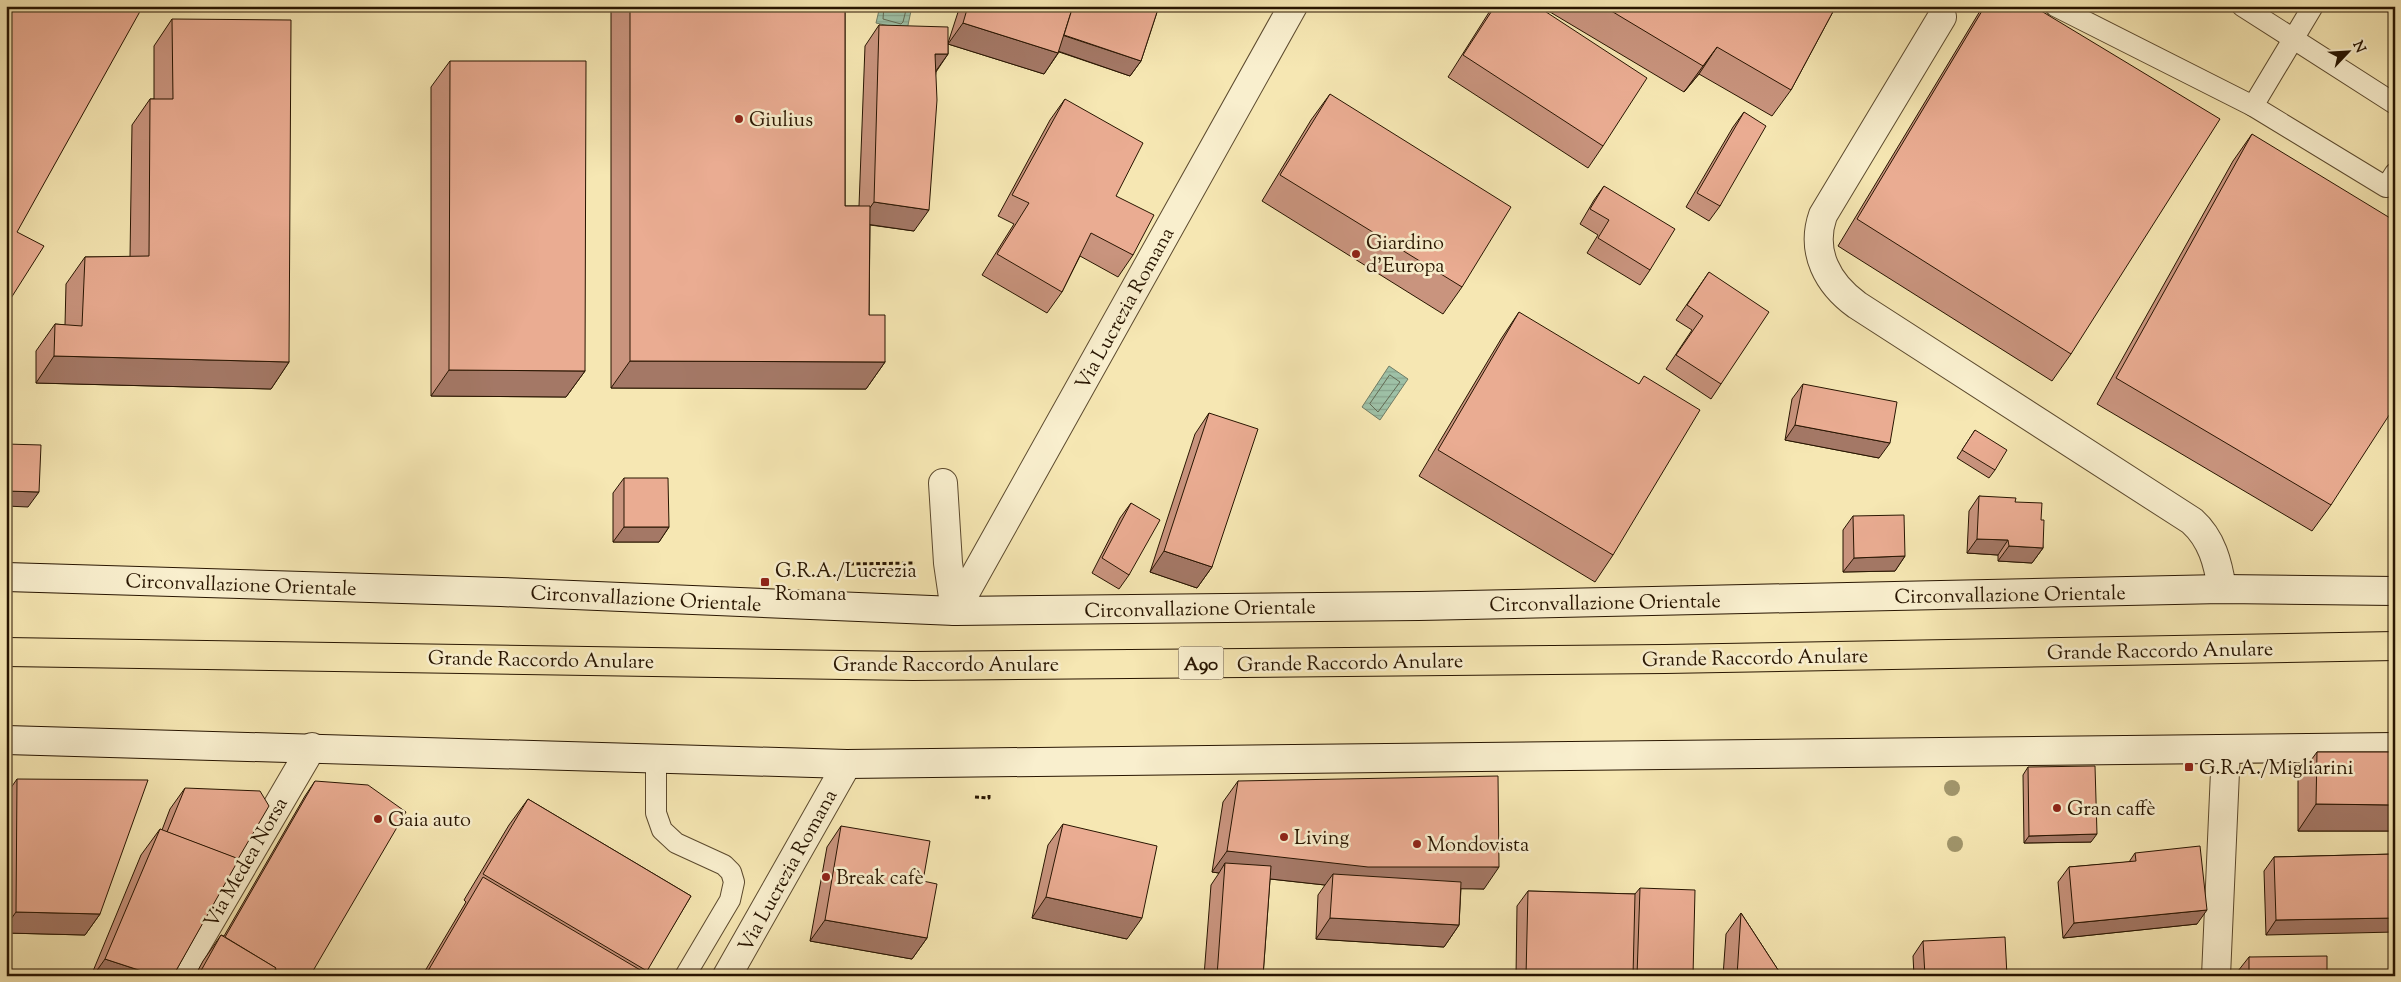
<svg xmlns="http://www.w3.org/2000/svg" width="2401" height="982" viewBox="0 0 2401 982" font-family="'Sorts Mill Goudy',serif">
  <defs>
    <pattern id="water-rules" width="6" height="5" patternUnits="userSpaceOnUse" patternTransform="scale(1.25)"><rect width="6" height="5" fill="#9ec1a7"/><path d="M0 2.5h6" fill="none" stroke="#88a58e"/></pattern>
  </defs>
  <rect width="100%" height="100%" fill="#f6e7b3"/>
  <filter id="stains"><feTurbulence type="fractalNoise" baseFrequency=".004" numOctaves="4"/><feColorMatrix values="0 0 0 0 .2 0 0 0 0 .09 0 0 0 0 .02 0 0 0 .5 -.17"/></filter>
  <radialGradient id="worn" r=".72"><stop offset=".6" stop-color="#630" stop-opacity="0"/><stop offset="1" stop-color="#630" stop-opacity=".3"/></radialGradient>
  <g fill="url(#water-rules)" stroke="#6f7c65">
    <path d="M880,6H912L907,30L876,23Z"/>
    <path d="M1389,366L1408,379L1380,420L1362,407Z"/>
  </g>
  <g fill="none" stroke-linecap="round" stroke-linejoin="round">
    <g stroke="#636b54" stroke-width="1">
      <path d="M884,6L883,19L901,24L903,22L907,6"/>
      <path d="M1390,375L1400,382L1378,412L1370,404Z"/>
    </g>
    <defs>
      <g id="lane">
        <path d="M2055,6L2253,106"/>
        <path d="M2242,6L2395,104"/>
        <path d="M2313,6L2253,106L2386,187L2395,173"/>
        <path d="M656,758V813L662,830L676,843L724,865L731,872L734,882L730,900L685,976"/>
      </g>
      <g id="street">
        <path d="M1942,17L1823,215C1810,252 1828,284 1857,305L2192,521C2212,539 2218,563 2222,589"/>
        <path d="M943,483L948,563L955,611"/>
        <path d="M955,611L1293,6"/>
        <path d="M178,976L312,747"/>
        <path d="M727,976L847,764"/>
        <path d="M2216,976L2226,749"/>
      </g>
      <g id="secondary">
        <path d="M6,577L501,592L955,611L1419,606L2222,589L2395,591"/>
        <path d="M6,740L847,764L2395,747"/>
      </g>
      <path id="highway" d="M6,652L913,666L1665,659L2395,646"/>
    </defs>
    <use href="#lane" stroke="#5c4a2e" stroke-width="22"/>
    <use href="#street" stroke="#5c4a2e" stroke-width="30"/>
    <use href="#secondary" stroke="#281501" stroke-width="30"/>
    <use href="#highway" stroke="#281501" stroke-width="30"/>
    <g stroke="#281501" stroke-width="3" stroke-dasharray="4 2.5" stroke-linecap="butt">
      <path d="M846,574L847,564L915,563"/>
      <path d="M975,797L989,798V794"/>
    </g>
    <use href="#lane" stroke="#f9efce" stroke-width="20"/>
    <use href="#street" stroke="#f9efce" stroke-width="28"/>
    <use href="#secondary" stroke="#f9efce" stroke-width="28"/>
    <use href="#highway" stroke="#f6e7b3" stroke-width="28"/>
  </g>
  <g fill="#a1966c">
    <circle cx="1952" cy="788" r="8"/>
    <circle cx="1955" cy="844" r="8"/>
  </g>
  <g fill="#c9947e" stroke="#281501">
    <path d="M611,6H845V206H859L865,46L879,25L948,43L960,6H1159L1141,61L1130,76L1059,52L1044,74L948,44V54L936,72L914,231L870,225L869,315L885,362L866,389L611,388Z"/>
    <path d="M1493,6H1537L1603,146L1588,168L1448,77Z"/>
    <path d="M1540,6H1836L1791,90L1772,116L1699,74L1684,92Z"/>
    <path d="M1983,6H2033L2071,354L2052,381L1838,246Z"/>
    <path d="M172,19L289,362L271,389L36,383V351L55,324L65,325L66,284L85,257H130L132,125L150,99H154V46Z"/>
    <path d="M450,61L585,371L566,397L431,396V87Z"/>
    <path d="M1330,94L1462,287L1443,314L1262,201L1311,120Z"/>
    <path d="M1065,99L1116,196L1133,255L1118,277L1080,256L1062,292L1047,313L982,275L1014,224L998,216L1050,120Z"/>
    <path d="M1744,112L1720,206L1709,221L1686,207L1733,127Z"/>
    <path d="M2252,134L2331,505L2312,531L2097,404L2233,161Z"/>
    <path d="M1604,186L1650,270L1640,285L1587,253L1598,235L1580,224L1594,200Z"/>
    <path d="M1709,272L1721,384L1711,399L1666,369L1692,330L1676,320Z"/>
    <path d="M1519,312L1613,555L1595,582L1419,476L1501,339Z"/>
    <path d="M1803,384L1879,458L1785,440L1792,399Z"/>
    <path d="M1209,413L1212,567L1197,588L1150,572L1195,434Z"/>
    <path d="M1975,430L1995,470L1989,478L1957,458Z"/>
    <path d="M624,478L669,527L659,542H613V493Z"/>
    <path d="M1979,496L2015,502L2041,520L2043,548L2032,563L1998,561V555L1967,553L1969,511Z"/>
    <path d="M1131,503L1129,575L1119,589L1092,573L1120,518Z"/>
    <path d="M1853,516L1905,556L1895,571L1843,572V530Z"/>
    <path d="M2317,752H2395V831H2298V778Z"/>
    <path d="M2028,767L2091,842L2024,843L2023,775Z"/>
    <path d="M17,779L100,914L85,935L6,933V795Z"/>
    <path d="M315,781L310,976H195L203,961L221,935L224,936L305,796Z"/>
    <path d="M1238,781L1484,889L1461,888L1459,925L1444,947L1316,939L1318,895L1325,885L1270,879L1263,976H1204L1211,885L1219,873L1212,872L1223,802Z"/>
    <path d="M185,788L238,859L173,976H91L141,855L160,829L162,830L170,809Z"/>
    <path d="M528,799L691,896L645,973L646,976H422L466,902L464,900L509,825Z"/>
    <path d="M1063,824L1127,939L1032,918L1048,845Z"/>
    <path d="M841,826L923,881L927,938L912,959L810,941L827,847Z"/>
    <path d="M2135,853L2197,924L2063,938L2058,882L2069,867L2129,862Z"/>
    <path d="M2395,854L2266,935L2264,871L2274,857Z"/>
    <path d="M1640,888L1693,976H1516L1517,906L1528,891L1635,894Z"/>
    <path d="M1741,913L1782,976H1723L1726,934Z"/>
    <path d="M1923,941L2007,976H1914L1913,956Z"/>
    <path d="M2249,957L2327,976H2238V971Z"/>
  </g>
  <g fill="#a47866" stroke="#281501">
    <path d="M963,23L1058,53L1044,74L948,44Z"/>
    <path d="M1062,35L1141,61L1130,76L1052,49Z"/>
    <path d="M1717,47L1699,74L1684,92L1703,66Z"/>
    <path d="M935,54H948L933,75Z"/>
    <path d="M874,202L929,210L914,231L859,223Z"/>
    <path d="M54,356L289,362L271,389L36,383Z"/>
    <path d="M630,361L885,362L866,389L611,388Z"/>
    <path d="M449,370L585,371L566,397L431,396Z"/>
    <path d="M1795,425L1890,443L1879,458L1785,440Z"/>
    <path d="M6,491L39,492L28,507L6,506Z"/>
    <path d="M624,527H669L659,542H613Z"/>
    <path d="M1977,539L2008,540L1998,555L1967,553Z"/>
    <path d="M2009,546L2043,548L2032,563L1998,561Z"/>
    <path d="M1164,551L1212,567L1197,588L1150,572Z"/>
    <path d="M1905,556L1895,571L1843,572L1854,558Z"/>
    <path d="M2316,804L2395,805V831H2298Z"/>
    <path d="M2097,834L2091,842L2024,843L2029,836Z"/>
    <path d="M1227,851L1499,867L1484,889L1353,888L1333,874L1325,885L1225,874V863L1219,873L1212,872Z"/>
    <path d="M1046,897L1142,918L1127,939L1032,918Z"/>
    <path d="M2207,910L2197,924L2063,938L2074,923Z"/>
    <path d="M16,912L100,914L85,935L6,933V926Z"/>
    <path d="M1330,918L1459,925L1444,947L1316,939Z"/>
    <path d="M2395,918V932L2266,935L2276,920Z"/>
    <path d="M825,920L927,938L912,959L810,941Z"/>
    <path d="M105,959L157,976H93Z"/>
  </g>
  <g fill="#eaac92" stroke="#281501">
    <path d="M6,6H143L17,232L44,246L6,306Z"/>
    <path d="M630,6H845V206H870L869,315H885V362L630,361Z"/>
    <path d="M968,6H1073L1058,53L963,23Z"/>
    <path d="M1073,6H1159L1141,61L1064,35Z"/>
    <path d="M1495,6H1537L1647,78L1603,146L1463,55Z"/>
    <path d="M1603,6H1836L1791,90L1717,47L1703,66Z"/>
    <path d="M1985,6H2033L2220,119L2071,354L1857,219Z"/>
    <path d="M172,19L291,20L289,362L54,356L55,324L82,326L85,257L149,256L150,99H173Z"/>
    <path d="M879,25L948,27V54H935L937,100L929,210L874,202Z"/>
    <path d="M450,61H586L585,371L449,370Z"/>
    <path d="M1330,94L1511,207L1462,287L1280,175Z"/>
    <path d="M1065,99L1143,143L1116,196L1154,215L1133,255L1091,233L1062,292L997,254L1029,203L1012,195Z"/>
    <path d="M1744,112L1766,126L1720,206L1697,193Z"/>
    <path d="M2252,134L2395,221V406L2331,505L2116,378Z"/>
    <path d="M1604,186L1675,229L1650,270L1598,238L1609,220L1590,209Z"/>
    <path d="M1709,272L1769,312L1721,384L1676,355L1703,316L1687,305Z"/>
    <path d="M1519,312L1639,384L1644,376L1700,410L1613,555L1438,450Z"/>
    <path d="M6,327L11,331L6,340Z"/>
    <path d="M1803,384L1897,402L1890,443L1795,425Z"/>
    <path d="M1209,413L1258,429L1212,567L1164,551Z"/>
    <path d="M1975,430L2007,450L1995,470L1962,450Z"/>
    <path d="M6,444L41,445L39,492L6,491Z"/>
    <path d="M624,478H668L669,527H624Z"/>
    <path d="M1979,496L2016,498L2015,502L2042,503L2041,520H2044L2043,548L2009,546L2008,540L1977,539Z"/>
    <path d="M1131,503L1160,520L1129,575L1102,558Z"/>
    <path d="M1904,515L1905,556L1854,558L1853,516Z"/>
    <path d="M2317,752H2395V805L2316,804Z"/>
    <path d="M2095,766L2097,834L2029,836L2028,767Z"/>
    <path d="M1498,776L1499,867H1368L1227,851L1238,781Z"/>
    <path d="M17,779L148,780L100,914L16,912Z"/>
    <path d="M315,781L368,785L406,812L310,976H285L275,969L276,968L225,937Z"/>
    <path d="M185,788L260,791L269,806L238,859L167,832Z"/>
    <path d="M528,799L691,896L647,971L483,874Z"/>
    <path d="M1063,824L1157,846L1142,918L1046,897Z"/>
    <path d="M841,826L930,841L923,881L937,884L927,938L825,920Z"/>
    <path d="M160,829L239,859L173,976H157L105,959Z"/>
    <path d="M2200,846L2207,910L2074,923L2069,867L2136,861L2135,853Z"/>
    <path d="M2395,854V918L2276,920L2274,857Z"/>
    <path d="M1225,863L1271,866L1263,976H1217Z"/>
    <path d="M1333,874L1461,882L1459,925L1330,918Z"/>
    <path d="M483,877L647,974L646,976H425Z"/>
    <path d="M1640,888L1695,890L1693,976H1637Z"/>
    <path d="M1528,891L1635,894L1633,976H1526Z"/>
    <path d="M1741,913L1782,976H1737Z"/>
    <path d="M221,935L276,968L271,976H198Z"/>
    <path d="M2005,937L2007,976H1925L1923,941Z"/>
    <path d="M2327,956V976H2249V957Z"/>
    <path d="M2395,975V976H2336Z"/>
  </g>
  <g fill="#8f2418" stroke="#f9efce" stroke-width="2">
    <circle cx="739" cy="119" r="5"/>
    <circle cx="1356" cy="254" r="5"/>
    <rect x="760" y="577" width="10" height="10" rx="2.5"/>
    <rect x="2184" y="762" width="10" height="10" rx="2.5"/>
    <circle cx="2057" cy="808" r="5"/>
    <circle cx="378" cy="819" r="5"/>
    <circle cx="1284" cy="837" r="5"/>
    <circle cx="1417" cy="844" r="5"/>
    <circle cx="826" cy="877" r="5"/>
  </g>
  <g text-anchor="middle" stroke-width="5" stroke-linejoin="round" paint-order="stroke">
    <rect fill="#f9efce" stroke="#67563e" stroke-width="1" x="1178.5" y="646.5" width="45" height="33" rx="4"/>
    <g font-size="19" font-weight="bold" fill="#281501">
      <text x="1201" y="670">A90</text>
    </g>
    <g font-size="20" fill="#281501" stroke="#f9efce" text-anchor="start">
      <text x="749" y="126">Giulius</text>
      <text x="1366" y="249">Giardino<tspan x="1366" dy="23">d'Europa</tspan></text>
      <text x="775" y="577">G.R.A./Lucrezia<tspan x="775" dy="23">Romana</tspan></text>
      <text x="2199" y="774">G.R.A./Migliarini</text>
      <text x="2067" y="815">Gran caffè</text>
      <text x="388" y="826">Gaia auto</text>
      <text x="1294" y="844">Living</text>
      <text x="1427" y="851">Mondovista</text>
      <text x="836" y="884">Break cafè</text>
    </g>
    <g font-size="20" fill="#281501" stroke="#f9efce">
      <text transform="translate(1124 308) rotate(-61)" y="7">Via Lucrezia Romana</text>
      <text transform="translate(241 584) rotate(2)" y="7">Circonvallazione Orientale</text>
      <text transform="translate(2010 594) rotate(-1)" y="7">Circonvallazione Orientale</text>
      <text transform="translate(646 598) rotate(3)" y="7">Circonvallazione Orientale</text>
      <text transform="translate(1605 602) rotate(-1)" y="7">Circonvallazione Orientale</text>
      <text transform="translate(1200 608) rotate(-1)" y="7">Circonvallazione Orientale</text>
      <text transform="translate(2160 650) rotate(-1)" y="7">Grande Raccordo Anulare</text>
      <text transform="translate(1755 657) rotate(-1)" y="7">Grande Raccordo Anulare</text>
      <text transform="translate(541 659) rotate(1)" y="7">Grande Raccordo Anulare</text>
      <text transform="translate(1350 662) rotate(-1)" y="7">Grande Raccordo Anulare</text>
      <text x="946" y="671">Grande Raccordo Anulare</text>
      <text transform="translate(245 862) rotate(-60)" y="7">Via Medea Norsa</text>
      <text transform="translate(787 870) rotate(-61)" y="7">Via Lucrezia Romana</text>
    </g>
  </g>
  <rect width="2401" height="982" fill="none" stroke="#f6e7b3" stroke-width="25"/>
  <rect x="8" y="8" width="2386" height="967" fill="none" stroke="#281501" stroke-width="2.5"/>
  <rect x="12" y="12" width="2376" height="957" fill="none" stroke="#281501"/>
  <g transform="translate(2348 52) rotate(65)" stroke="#f9efce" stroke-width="4" paint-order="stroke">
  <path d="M0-4L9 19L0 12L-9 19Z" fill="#281501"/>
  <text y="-8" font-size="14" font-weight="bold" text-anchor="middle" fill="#281501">N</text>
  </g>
  <rect width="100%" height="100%" filter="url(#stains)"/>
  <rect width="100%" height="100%" fill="url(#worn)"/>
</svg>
